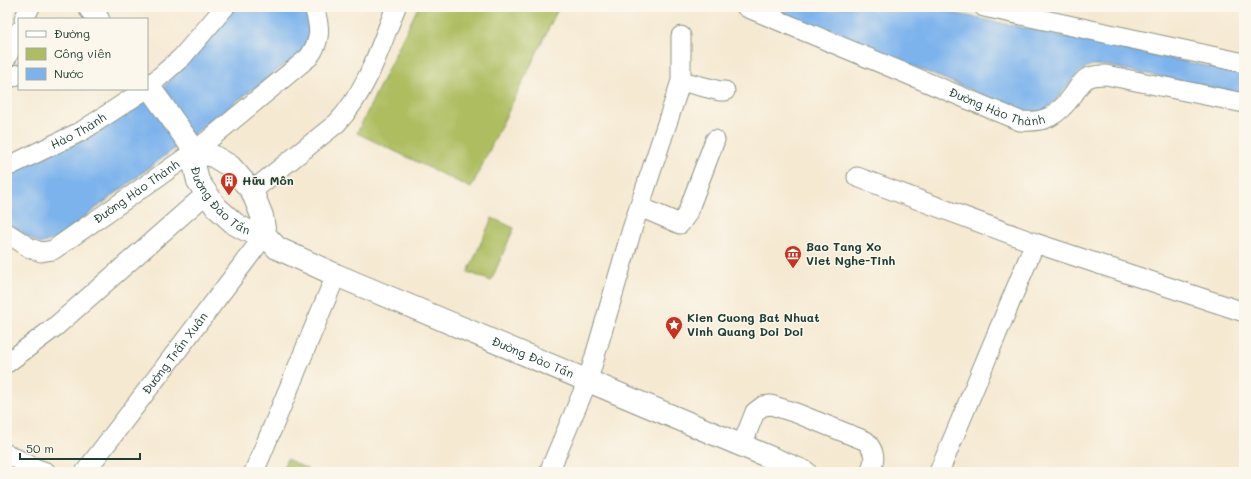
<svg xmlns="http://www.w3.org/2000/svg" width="1251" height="479" viewBox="0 0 1251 479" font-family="Mali,sans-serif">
  <rect width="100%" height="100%" fill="#fbf7ec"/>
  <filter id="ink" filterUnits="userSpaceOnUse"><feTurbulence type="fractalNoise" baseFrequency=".025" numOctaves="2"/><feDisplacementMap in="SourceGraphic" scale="8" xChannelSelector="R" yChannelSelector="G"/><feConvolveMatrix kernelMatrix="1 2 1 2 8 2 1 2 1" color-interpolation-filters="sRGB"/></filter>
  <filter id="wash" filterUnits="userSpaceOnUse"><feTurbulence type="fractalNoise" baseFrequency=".012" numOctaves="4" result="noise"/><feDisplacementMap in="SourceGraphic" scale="16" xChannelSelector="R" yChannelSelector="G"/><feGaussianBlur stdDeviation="0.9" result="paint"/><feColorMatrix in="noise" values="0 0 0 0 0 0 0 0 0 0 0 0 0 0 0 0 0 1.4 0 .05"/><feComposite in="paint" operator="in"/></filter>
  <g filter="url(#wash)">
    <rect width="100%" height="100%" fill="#f5e9d2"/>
    <g fill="#adbd60" stroke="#667d4a">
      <path d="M418,7H559L471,188L357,133Z"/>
      <path d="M492,218L514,228L491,281L468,272Z"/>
      <path d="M287,459L313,472H281Z"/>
    </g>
    <g fill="#7db3ec" stroke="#4e7890">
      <path d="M230,7H304C314,28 312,36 299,54L57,238L40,244L7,223V172L127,111L164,87Z"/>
      <path d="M769,7H932L944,11L1244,74V94L1108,66C1102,66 1094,64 1089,66C1066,76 1057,116 1029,113C1025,112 1021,110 1017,109Z"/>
    </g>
  </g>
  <g filter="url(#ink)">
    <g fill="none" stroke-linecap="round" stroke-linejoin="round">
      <defs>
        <g id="minor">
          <path id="s1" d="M746,7L1020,121C1046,123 1057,116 1073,95C1077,89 1081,82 1087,78C1093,75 1100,75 1106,75L1244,103"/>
          <path d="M984,7L1244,63"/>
          <path d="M24,19L30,7"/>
          <path d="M7,57L19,31"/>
          <path d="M7,79L19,74"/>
          <path d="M681,81L720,91H725"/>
          <path d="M147,88L182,57L225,7"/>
          <path id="s2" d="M7,167L82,131L146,89"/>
          <path d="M857,177L1035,243L1244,312"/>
          <path d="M252,191L337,123C367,91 380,47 396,7"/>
          <path d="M640,207L680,224L687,214L715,140"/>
          <path id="s3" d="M7,233L30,248L41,252L53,250L195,151L309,57C322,39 320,27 314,7"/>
          <path d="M7,363L55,327L207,193"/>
          <path d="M742,445L755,412L763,406L771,405L796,413L866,441C875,452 876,459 870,472"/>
          <path d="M7,454L37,469L46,472"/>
          <path id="s4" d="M85,472L265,235"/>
          <path d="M254,472L336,275"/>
          <path d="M549,472L588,380L632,229L681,81V36"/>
          <path d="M939,472L1035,243"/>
        </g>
        <g id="tertiary">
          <path d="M89,7L98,19"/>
          <path id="s5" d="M147,84L195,151V168L198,181L216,207L235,224L246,230L265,235L277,248L336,275L805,472"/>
          <path d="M195,151L213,156L230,166L252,191L262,216L265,235"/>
        </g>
      </defs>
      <use href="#minor" stroke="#8a9383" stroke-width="21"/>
      <use href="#tertiary" stroke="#8a9383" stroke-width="24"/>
      <use href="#minor" stroke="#fff" stroke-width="19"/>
      <use href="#tertiary" stroke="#fff" stroke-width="22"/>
    </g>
  </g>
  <defs>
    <symbol id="building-pin" viewBox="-11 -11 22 30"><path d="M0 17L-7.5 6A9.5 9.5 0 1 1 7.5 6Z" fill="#c8321e" stroke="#fbf7ec"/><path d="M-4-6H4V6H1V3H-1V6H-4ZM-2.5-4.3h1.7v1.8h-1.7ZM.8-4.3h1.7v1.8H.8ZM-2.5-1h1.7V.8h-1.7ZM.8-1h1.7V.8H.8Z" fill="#fff"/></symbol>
    <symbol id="museum-pin" viewBox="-11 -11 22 30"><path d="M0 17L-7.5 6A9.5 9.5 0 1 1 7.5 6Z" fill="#c8321e" stroke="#fbf7ec"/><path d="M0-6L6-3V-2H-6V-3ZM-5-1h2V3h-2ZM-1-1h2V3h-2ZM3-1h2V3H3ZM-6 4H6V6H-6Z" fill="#fff"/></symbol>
    <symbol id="sight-pin" viewBox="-11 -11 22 30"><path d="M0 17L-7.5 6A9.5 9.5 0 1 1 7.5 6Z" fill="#c8321e" stroke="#fbf7ec"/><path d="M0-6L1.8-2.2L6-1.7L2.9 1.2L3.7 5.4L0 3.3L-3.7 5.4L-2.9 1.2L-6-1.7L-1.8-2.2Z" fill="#fff"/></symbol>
  </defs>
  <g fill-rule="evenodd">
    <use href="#building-pin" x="219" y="171" width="20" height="27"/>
    <use href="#museum-pin" x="783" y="244" width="20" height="27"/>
    <use href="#sight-pin" x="664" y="315" width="20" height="27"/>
  </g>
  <g text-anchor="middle" stroke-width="3" stroke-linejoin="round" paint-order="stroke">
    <g font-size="12" fill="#1f3d34" stroke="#fbf7ec">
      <text dy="4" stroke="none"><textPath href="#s1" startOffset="271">Đường Hào Thành</textPath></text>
      <text dy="4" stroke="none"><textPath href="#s2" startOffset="80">Hào Thành</textPath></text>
      <text dy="4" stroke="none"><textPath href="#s3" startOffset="153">Đường Hào Thành</textPath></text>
      <text dy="4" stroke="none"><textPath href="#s5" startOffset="142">Đường Đào Tấn</textPath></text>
      <text dy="4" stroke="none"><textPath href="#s4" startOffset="149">Đường Trần Xuân</textPath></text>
      <text dy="4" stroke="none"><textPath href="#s5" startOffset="498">Đường Đào Tấn</textPath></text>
    </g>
    <g font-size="12" font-weight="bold" fill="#1f3d34" stroke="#fbf7ec" text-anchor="start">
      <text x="242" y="185">Hữu Môn</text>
      <text x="806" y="251">Bao Tang Xo<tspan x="806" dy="14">Viet Nghe-Tinh</tspan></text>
      <text x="687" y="322">Kien Cuong Bat Nhuat<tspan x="687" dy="14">Vinh Quang Doi Doi</tspan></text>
    </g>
  </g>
  <rect width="1251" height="479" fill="none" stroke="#fbf7ec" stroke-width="24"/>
  <rect x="18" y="18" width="130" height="72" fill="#fbf7ec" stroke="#a3ada2"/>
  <rect x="26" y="31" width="20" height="6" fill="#ffffff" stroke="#a3ada2"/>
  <text x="54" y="38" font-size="12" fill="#1f3d34">Đường</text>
  <rect x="26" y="48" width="20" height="12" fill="#adbd60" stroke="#a3ada2"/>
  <text x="54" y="58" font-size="12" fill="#1f3d34">Công viên</text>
  <rect x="26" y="68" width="20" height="12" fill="#7db3ec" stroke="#a3ada2"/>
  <text x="54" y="78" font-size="12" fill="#1f3d34">Nước</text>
  <path d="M20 453v6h120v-6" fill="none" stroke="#1f3d34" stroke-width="2"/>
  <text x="26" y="453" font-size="12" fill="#1f3d34" stroke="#fbf7ec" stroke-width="3" paint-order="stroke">50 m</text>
</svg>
